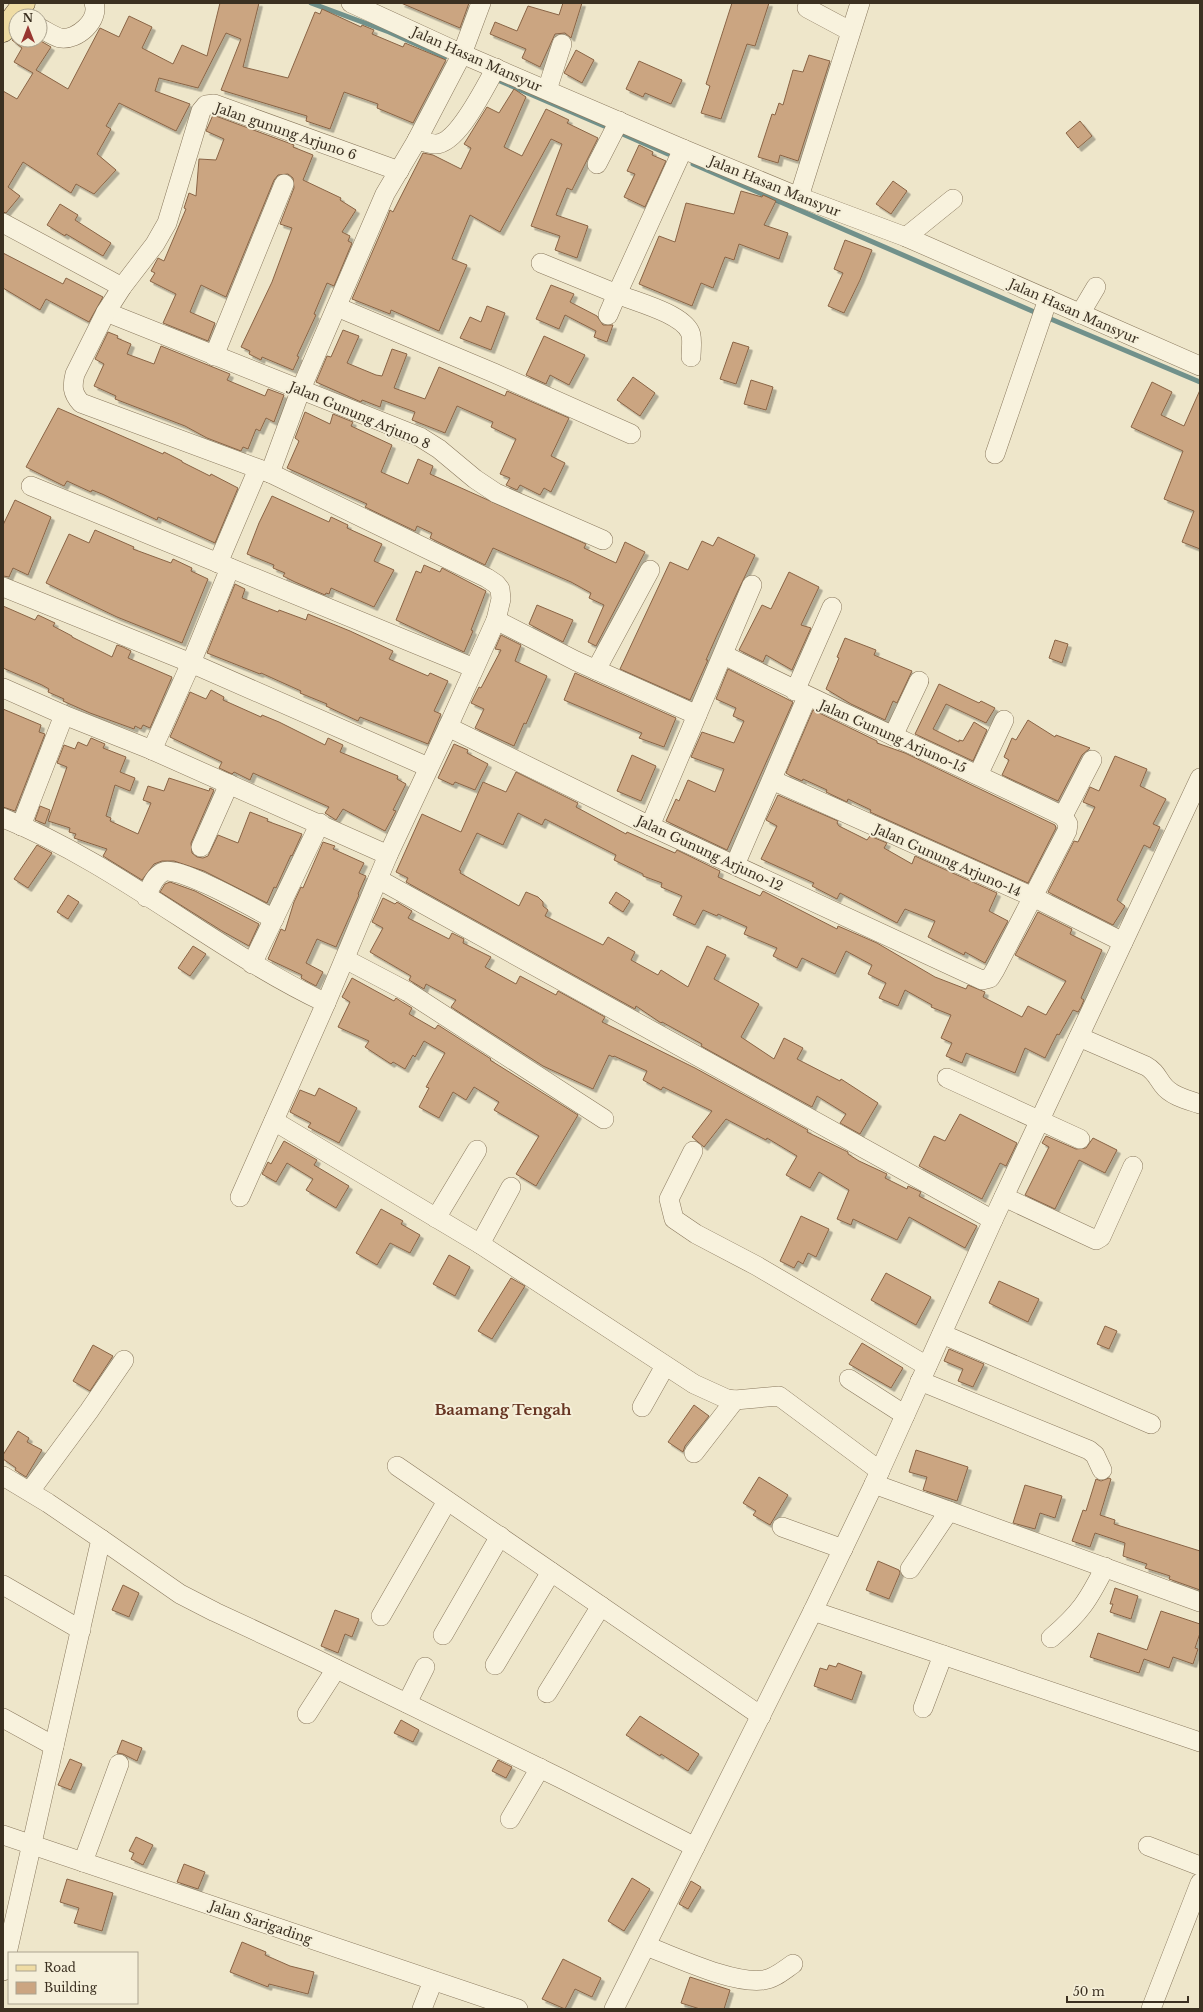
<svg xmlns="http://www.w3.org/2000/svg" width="1203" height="2012" viewBox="0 0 1203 2012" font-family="'Libre Baskerville',serif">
  <defs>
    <filter id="shadow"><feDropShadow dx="3.5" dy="3.5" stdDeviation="0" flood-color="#0004"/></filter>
  </defs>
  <rect width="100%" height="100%" fill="#eee6ca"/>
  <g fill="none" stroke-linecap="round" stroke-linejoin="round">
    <g stroke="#71918b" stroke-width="5">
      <path d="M311,3L389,32L445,57"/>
      <path d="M493,78L611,129"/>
      <path d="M618,132L668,154"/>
      <path d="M693,164L1039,314"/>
      <path d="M1046,317L1200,382"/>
    </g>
  </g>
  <g fill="#cba581" stroke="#896445" filter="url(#shadow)">
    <path d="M220,3H259L243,67L288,78L315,12L320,14L322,9L361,27L362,25L374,30L372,34L403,47L405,43L446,60L413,123L377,108L378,104L344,92L330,129L306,121L307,116L221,90L241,39L226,33L198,88L159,78L155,91L190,104L176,131L119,103L106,126L111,129L97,154L116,170L94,194L76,184L71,193L23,162L8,187L20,196L6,213L3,212V91L17,99L33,73L14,62L22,48L12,40L16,34V40H39L51,47L36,70L68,89L100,28L119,37L129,16L152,27L142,48L173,64L182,45L207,56Z"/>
    <path d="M401,3H469L460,28Z"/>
    <path d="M563,3H582L571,38L565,33L555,34L540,67L522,58L526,49L490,34L495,22L517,31L528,6L559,15Z"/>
    <path d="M732,3H769L755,46L747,44L721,119L701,113L710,86L706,84Z"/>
    <path d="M576,50L594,60L582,83L564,73Z"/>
    <path d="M809,55L830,61L798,161L780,155L778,163L758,157L772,114L775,115L779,103L783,105L793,70L803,72Z"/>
    <path d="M639,61L682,80L671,104L645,93L643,97L626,89Z"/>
    <path d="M514,89L526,97L504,147L522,156L546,109L569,120L567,123L598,138L572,190L567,188L556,215L588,226L577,258L555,250L560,236L531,226L562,144L551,139L500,232L470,215L452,259L467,265L439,331L391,310L390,314L352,299L387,218L390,210L393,212L423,153L433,155L461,169L471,148L464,144L487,107L499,113Z"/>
    <path d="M213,115L294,145L293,147L313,155L303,180L341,198L340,200L356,210L342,232L350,236L348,241L352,243L334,286L327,283L314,314L316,315L297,356L299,357L293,370L262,357L261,360L249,354L250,351L241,347L272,282L292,228L280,224L294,188L293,178L288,174L278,175L274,180L226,297L201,285L190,312L215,323L208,341L163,323L176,294L150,281L155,273L151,271L158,258L164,261L186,209L184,208L189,193L196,196L199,159L216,160L224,139L206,131Z"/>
    <path d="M1080,121L1092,136L1078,148L1066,133Z"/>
    <path d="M639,145L653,152L652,155L666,161L645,207L624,197L635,174L627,171Z"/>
    <path d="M893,181L907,191L891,214L876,204Z"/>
    <path d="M741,191L762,197L763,195L776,201L764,225L788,233L779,259L739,244L734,260L725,257L713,288L701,283L692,306L639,284L659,236L675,242L686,203L734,214Z"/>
    <path d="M60,204L78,215L75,220L111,243L103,256L66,234L65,236L47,225Z"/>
    <path d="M845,240L872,250L860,280L844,313L828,306L843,273L834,269Z"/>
    <path d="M3,253L63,284L66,278L103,297L89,322L46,299L40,310L3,288Z"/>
    <path d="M551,285L574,294L570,302L597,316L603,325H613L607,342L594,337L596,331L565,315L559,329L536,319Z"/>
    <path d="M487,306L505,313L491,350L460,338L470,317L481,322Z"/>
    <path d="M343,330L359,336L347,363L376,375L382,376L392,349L407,354L394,388L425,399L439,367L505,396L507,391L569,418L551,456L565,463L551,492L544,488L540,495L520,485L517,490L506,485L510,478L500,474L516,439L491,427L493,422L457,406L445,433L412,420L415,412L382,400L380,407L362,400L361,402L316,382L327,356L331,357Z"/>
    <path d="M108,332L118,336L117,338L131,344L127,354L154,364L161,346L230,374L227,380L265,396L268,389L284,395L274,422L266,418L260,431L256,429L248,449L243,447L241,451L207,438L185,426L115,399L116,396L94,386L104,364L95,359Z"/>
    <path d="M544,336L585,355L569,385L550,375L546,384L526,375Z"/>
    <path d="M733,342L749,347L736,384L720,379Z"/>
    <path d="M633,377L655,393L640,416L617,400Z"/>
    <path d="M751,380L773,387L766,410L744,404Z"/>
    <path d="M1152,382L1172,392L1161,415L1184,426L1200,390V549L1182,542L1194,511L1164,499L1183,451L1131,427Z"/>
    <path d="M58,408L163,454L164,452L182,461V462L210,476L211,474L238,488L215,543L158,517L157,520L102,494L92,490L91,492L67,481L64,486L26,467Z"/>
    <path d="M305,412L330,424L333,414L353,422L351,426L392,445L381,472L408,484L418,459L433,466L430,474L586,544L584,548L616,563L625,542L645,552L596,646L588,642L604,605L589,598L591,593L571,582L493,548L485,565L430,538L432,533L417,526L415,531L365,507L367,504L287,468L299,441L295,438Z"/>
    <path d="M272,496L329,522L331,517L348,525L347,528L382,544L374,561L394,570L374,607L331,588L329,594L326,593L325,595L295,582L283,576L285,573L273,568L274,565L247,554L259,523Z"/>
    <path d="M15,500L51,517L28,575L13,568L9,577L3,576V525Z"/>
    <path d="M95,530L134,547L133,549L171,563L173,559L192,568L191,571L208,579L182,643L117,617L46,583L69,534L89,543Z"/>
    <path d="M718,537L755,555L717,635L706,660H708L690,700L620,669L670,562L688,570L702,541L713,546Z"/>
    <path d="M424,565L440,572L442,568L486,591L471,630L473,631L464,652L396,620L416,571L421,573Z"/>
    <path d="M789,572L819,587L801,625L811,628L792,670L766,655L763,662L739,650L762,605L771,609Z"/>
    <path d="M235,584L245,589L242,598L278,612L279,610L306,620L308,614L350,631L393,651L389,659L428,676L430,673L448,681L434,711L441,714L428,744L360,717L358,721L326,706L327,704L300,693L301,691L261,673L260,674L207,653Z"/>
    <path d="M537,605L573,620L563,642L529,624Z"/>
    <path d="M3,606L35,620L38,615L55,623L53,626L72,636V637L112,657L117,645L123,647L131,651L128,658L172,677L150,728L143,725L141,729L135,726L134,729L90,713L63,701L64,699L48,692L49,689L42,685L3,668Z"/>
    <path d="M501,635L521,645L515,661L547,676L526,724L524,723L514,746L475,728L484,709L471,703L479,687L481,688L501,650L495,649Z"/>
    <path d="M845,638L876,650L874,655L912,671L897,703L893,701L885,720L851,704L826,689L839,658L837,657Z"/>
    <path d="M1055,640L1068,644L1062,663L1049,658Z"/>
    <path d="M728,669L793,702L727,850L666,821L676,799L679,801L688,780L715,792L724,769L691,757L702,732L734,743L744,721L733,716L736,708L716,699Z"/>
    <path d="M575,673L676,718L664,747L639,738L642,733L564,700Z"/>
    <path d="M939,684L979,703L981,701L995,708L986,723L946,704L933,729L959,742V740L963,741L974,722L987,730L973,761L915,734Z"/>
    <path d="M211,690L224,697L223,700L261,717L262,715L279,722L325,745L328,738L343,745L340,752L398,776L397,779L406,784L393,810L396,811L385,831L343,809L336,820L325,813L329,807L253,773L250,780L234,772L232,774L219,768L222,762L170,737L190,692L206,699Z"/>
    <path d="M3,709L41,725L39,732L45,734L15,811L3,807Z"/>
    <path d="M813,710L877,741V743L905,753L1055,825L1056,828L1028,883L870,812L871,810L848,799L847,802L826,792L827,790L803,779L802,781L789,775L786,773Z"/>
    <path d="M1028,720L1055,737L1056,735L1090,748L1082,755L1058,801L1002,775L1009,760L1004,757L1012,738L1016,740Z"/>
    <path d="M91,738L105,744L103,748L126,757L120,772L135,778L130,791L115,785L106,816L111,818L110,821L138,834L151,803L143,800L148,786L164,791L169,778L209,791L210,788L214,790L191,843L192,853L197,857L203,858L208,856L218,835L238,843L250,812L268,819L267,821L302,834L292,856L291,855L276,888L274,887L267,903L204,871L174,861H162L154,864L142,880L103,856L107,849L74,838L76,834L69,832L70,828L48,821L67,767L57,763L64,745L75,749L78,742L87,746Z"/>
    <path d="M454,744L468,750L467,753L488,764L475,790L455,782L453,785L438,778Z"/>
    <path d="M632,755L656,766L641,801L617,791Z"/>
    <path d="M1115,756L1147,769L1140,786L1166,799L1153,824L1160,827L1150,848L1144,845L1117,900L1125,906L1113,925L1048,892L1074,841L1078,842L1095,807L1083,802L1090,787L1099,791Z"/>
    <path d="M516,772L578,803L576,807L626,834L627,832L675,853L677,850L720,871L718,877L760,896L763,891L837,929L838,926L877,943L935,977L966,989L968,985L985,992L983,997L1022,1017L1028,1006L1046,1015L1066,981L1015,955L1038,912L1072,929L1070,934L1102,950L1081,998L1084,1000L1081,1007L1078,1012L1073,1010L1059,1035L1057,1034L1045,1058L1025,1048L1015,1073L966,1053L962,1063L946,1056L952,1043L941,1038L951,1015L931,1007L932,1005L905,990L898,1006L879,998L886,983L868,974L872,965L846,951L835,974L802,958L797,968L773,956L777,948L744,934L747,927L718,914L717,916L703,910L695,925L673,915L682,896L661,887L662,883L643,876V874L614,860L616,855L545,819L542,825L518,813L503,845L477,833L459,870L461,871L460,873L519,906L526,892L538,897L543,902V906L548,910L545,916L603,945L608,937L635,952L631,960L658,975L661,970L688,987L707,946L726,955L714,979L759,1004L741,1037L774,1059L784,1038L803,1048L797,1059L840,1081L841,1079L878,1103L860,1134L840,1123L846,1114L817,1096L812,1107L701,1046L702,1044L662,1022L661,1023L636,1006L635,1009L406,882L408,878L396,872L422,814L461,832L483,782L506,792Z"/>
    <path d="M778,795L838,821L837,823L839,826L867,840L870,836L887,843L884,848L912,864L915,856L997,893L989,911L1008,921L985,963L965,952L964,955L928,937L935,921L905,909L897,923L840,893L837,899L812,886L814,883L761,859L777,826L766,820Z"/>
    <path d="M40,806L50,810L45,824L35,820Z"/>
    <path d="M323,842L335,846L333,849L364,863L359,873L366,876L358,894L359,895L336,947L317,939L306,963L323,972L316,986L301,978L302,975L268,959L281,929L285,931L294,902L301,887L303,888Z"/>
    <path d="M37,845L52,853L28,888L14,879Z"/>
    <path d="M170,882L195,891L259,924L249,946L222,931L160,892L165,884Z"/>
    <path d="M616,892L630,901L623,912L609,903Z"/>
    <path d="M68,895L79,902L68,919L57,912Z"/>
    <path d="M383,898L395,904L397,902L412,911L408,918L449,939L452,933L464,939L463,943L491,957L485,967L516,984L520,976L556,995L558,991L605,1017L602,1022L695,1068L808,1130L807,1132L848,1152V1154L859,1161L887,1174L885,1178L907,1189L908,1186L921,1192L919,1196L977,1226L965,1248L909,1217L897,1240L853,1219L851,1225L837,1219L849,1190L819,1172L810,1188L786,1175L797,1156L767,1138L766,1140L726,1119L704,1147L692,1137L712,1111L663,1087L661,1090L643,1080L647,1071L614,1056L613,1057L609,1055L593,1089L543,1066L451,1007L456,1000L426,984L424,989L409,980L411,976L370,952L383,928L372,922Z"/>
    <path d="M193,946L206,954L190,976L178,968Z"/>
    <path d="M352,978L394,1001L396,998L402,1002L412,1008L409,1014L435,1029L438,1025L491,1059L490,1060L578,1115L536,1186L516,1174L539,1136L494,1110L499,1102L474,1087L466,1100L453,1092L439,1118L419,1107L429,1088L426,1087L445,1053L424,1041L415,1057L413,1055L405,1069L393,1062L391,1064L365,1047L369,1041L338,1027L350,1002L342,997Z"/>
    <path d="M319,1088L357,1108L339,1143L308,1127L311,1123L290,1112L300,1090L315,1096Z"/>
    <path d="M960,1114L1017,1143L1006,1166L1000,1163L982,1199L919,1166L934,1136L945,1141Z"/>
    <path d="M1046,1136L1076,1149L1086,1148L1093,1138L1117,1150L1105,1173L1079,1160L1055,1209L1025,1195L1049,1147L1042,1143Z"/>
    <path d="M284,1141L317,1160L314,1165L349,1186L336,1208L306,1190L313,1179L287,1163L276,1182L262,1174L268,1162L271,1164Z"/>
    <path d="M381,1209L403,1221L401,1224L420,1235L410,1253L390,1243L377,1265L356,1253Z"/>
    <path d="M801,1216L829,1229L816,1257L808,1253L803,1264L798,1261L794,1268L780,1261Z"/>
    <path d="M449,1255L470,1267L455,1296L433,1284Z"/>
    <path d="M886,1273L931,1297L916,1325L871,1300Z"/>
    <path d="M511,1278L525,1286L492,1339L478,1331Z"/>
    <path d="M999,1281L1039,1299L1028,1322L989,1303Z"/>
    <path d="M1105,1326L1117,1331L1109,1349L1097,1344Z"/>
    <path d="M862,1343L903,1368L891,1388L849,1364Z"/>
    <path d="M93,1345L113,1356L90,1391L73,1381Z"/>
    <path d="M949,1349L984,1364L973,1387L958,1381L963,1369L944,1361Z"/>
    <path d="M694,1405L709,1416L685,1446L683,1452L668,1442Z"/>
    <path d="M18,1431L29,1438L27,1442L42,1450L26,1477L15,1470L16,1468L3,1459V1455Z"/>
    <path d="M916,1450L968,1467L957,1501L923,1490L927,1477L909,1472Z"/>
    <path d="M759,1477L788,1495L770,1525L753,1515L756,1511L743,1503Z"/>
    <path d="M1109,1478L1111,1479L1100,1515L1115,1520L1114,1524L1200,1551V1590L1169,1579L1170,1576L1145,1568L1147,1564L1123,1556L1125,1543L1095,1533L1090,1547L1072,1541L1083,1510L1086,1511L1096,1479L1101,1481Z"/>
    <path d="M1025,1485L1062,1496L1055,1518L1040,1513L1035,1529L1013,1523Z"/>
    <path d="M878,1561L899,1570L900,1573L889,1599L866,1590Z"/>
    <path d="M123,1585L139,1593L129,1617L112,1610Z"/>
    <path d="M1115,1588L1138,1596L1131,1619L1110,1612L1113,1604H1110Z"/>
    <path d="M335,1610L359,1619L352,1637L345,1634L338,1653L321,1646Z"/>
    <path d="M1161,1611L1200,1624V1633L1195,1648L1198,1649L1193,1664L1173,1657L1169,1668L1144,1659L1139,1673L1090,1657L1098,1633L1147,1650Z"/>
    <path d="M838,1663L862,1672L852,1700L814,1686L820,1668L827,1670L829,1665L836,1667Z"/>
    <path d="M640,1716L699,1754L688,1771L661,1754L660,1756L626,1735Z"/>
    <path d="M401,1720L419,1730L413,1742L394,1733Z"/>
    <path d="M122,1740L142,1748L137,1761L123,1754L117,1753Z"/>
    <path d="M70,1759L82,1764L71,1790L58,1785Z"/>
    <path d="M498,1760L512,1767L506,1778L492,1771Z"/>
    <path d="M136,1837L153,1845L143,1865L131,1859L134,1853L129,1851Z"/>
    <path d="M184,1864L205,1872L198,1889L177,1882Z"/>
    <path d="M632,1878L650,1889L624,1931L608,1921Z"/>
    <path d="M67,1879L113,1893L102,1931L74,1923L79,1908L60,1902Z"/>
    <path d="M691,1881L701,1887L688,1909L679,1904Z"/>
    <path d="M242,1942L266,1952L265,1955L290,1966L314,1972L308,1994L269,1984L268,1987L230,1972Z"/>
    <path d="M563,1959L601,1978L592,1997L575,1989L565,2009L542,1999Z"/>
    <path d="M690,1977L730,1990L724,2009H700L681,2003Z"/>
  </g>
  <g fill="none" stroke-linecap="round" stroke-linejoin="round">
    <defs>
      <g id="minor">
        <path d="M351,3L462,54L683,149L799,197L906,237L1200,366"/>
        <path d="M807,8L850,31"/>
        <path d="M40,28C46,31 53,36 60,38C77,41 100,20 94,3"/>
        <path d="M547,90L562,44"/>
        <path d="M417,140C423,141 430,144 436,144C459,143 485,86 496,68"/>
        <path d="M597,164L619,121"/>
        <path d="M799,197L860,3"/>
        <path d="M3,223L122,287"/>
        <path d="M906,237L953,199"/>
        <path d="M541,263L617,294L683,149"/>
        <path d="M337,307L494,373L631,434"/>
        <path d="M106,312L420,437L439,449L475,479L496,493L603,540"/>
        <path d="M1080,314L1096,287"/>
        <path d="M608,315L617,294C636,302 681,313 690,332C693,338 691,350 691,357"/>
        <path d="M214,356L284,184"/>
        <path d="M995,454L1048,299"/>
        <path d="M270,473L301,389L385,194L417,140L462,54L481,3"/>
        <path d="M31,486L474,668"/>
        <path d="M218,563L258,469"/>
        <path d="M3,587L191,663L428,767"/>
        <path d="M496,620L576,661L697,715"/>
        <path d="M724,655C836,711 950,761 1063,816"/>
        <path d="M596,670L650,570"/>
        <path d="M3,688L64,715L152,750L388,855"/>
        <path d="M795,691L832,607"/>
        <path d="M448,727L650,826L982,980L990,978L995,970L1067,831L1068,824L1063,816"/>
        <path d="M893,736L919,681"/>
        <path d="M152,750L191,663L230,568"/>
        <path d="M978,775L1004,720"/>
        <path d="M772,780L1033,897L1123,942"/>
        <path d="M1063,816L1092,760"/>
        <path d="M3,818C118,864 214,950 326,1003"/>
        <path d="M21,826L64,715"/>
        <path d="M650,826L752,585"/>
        <path d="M201,847L229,784"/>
        <path d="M735,865L807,697"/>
        <path d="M378,879L993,1220"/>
        <path d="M146,897C150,888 154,876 163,872C176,864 257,910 274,919"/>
        <path d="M345,959L408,992L604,1119"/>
        <path d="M252,964L320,823"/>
        <path d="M1079,1037L1146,1066C1155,1071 1157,1077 1163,1085C1171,1096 1188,1100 1200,1104"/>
        <path d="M947,1078L1080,1139"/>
        <path d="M274,1121L480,1244L694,1384L727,1399L735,1400L779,1396L880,1471"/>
        <path d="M693,1151L669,1199L674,1219L696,1234L757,1266L927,1366"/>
        <path d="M240,1197L326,1003L388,855L448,727L496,620L501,599L500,589L496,584L487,578L270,473L81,403C72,393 72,386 75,374L106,312L122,287L155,244L167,223L201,111L206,105L214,104L399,171"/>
        <path d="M1004,1197L1096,1240L1101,1237L1133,1166"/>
        <path d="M436,1218L477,1150"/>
        <path d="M480,1244L511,1187"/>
        <path d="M942,1334L1151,1424"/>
        <path d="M849,1379L905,1415"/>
        <path d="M920,1381L1089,1450L1095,1455L1102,1470"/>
        <path d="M642,1407L665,1366"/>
        <path d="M694,1453L735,1400"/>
        <path d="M397,1466L761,1716"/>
        <path d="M3,1476L48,1503L101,1539L3,1971"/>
        <path d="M874,1484L1200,1602"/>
        <path d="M30,1491L89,1411L124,1360"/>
        <path d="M782,1527L843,1549"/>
        <path d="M101,1539L180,1594L215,1612L316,1659L562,1779L695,1847"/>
        <path d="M910,1569L949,1511"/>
        <path d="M3,1585L81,1630"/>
        <path d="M813,1611L1200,1742"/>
        <path d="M381,1616L447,1501"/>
        <path d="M443,1635L500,1536"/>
        <path d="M1051,1638C1080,1613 1088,1601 1105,1567"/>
        <path d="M495,1665L551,1572"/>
        <path d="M547,1693L601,1606"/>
        <path d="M407,1703L425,1667"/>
        <path d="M923,1708L943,1655"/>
        <path d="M307,1714L336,1669"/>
        <path d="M3,1718L54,1746"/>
        <path d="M510,1819L540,1768"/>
        <path d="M3,1835L518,2009"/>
        <path d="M1148,1846L1200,1866"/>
        <path d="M83,1862L119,1764"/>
        <path d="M646,1946C676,1957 732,1984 763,1980C774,1979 784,1970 793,1964"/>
        <path d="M422,2009L433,1981"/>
        <path d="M614,2009L813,1611L874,1484L993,1220L1200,778"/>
        <path d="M1151,2009L1200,1883"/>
      </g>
      <path id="major" d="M3,31L24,3"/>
    </defs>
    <use href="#minor" stroke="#8a795e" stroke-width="20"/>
    <use href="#major" stroke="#594732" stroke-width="23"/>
    <use href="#minor" stroke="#f8f2dd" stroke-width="19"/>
    <use href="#major" stroke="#efdca4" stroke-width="22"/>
  </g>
  <g text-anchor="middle" stroke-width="4" stroke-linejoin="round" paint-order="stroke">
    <g font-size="13" fill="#3b3021" stroke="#f5efd9">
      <text transform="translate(477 59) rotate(24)" y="5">Jalan Hasan Mansyur</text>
      <text transform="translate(286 131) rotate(19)" y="5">Jalan gunung Arjuno 6</text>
      <text transform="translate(775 186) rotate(22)" y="5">Jalan Hasan Mansyur</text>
      <text transform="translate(1074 311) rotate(24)" y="5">Jalan Hasan Mansyur</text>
      <text transform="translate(360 415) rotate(23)" y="5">Jalan Gunung Arjuno 8</text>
      <text transform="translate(893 736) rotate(24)" y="5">Jalan Gunung Arjuno-15</text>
      <text transform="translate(710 853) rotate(25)" y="5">Jalan Gunung Arjuno-12</text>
      <text transform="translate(948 860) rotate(24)" y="5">Jalan Gunung Arjuno-14</text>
      <text transform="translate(261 1922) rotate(19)" y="5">Jalan Sarigading</text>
    </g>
    <g font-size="15" font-weight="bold" fill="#673522" stroke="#f5efd9">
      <text x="503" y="1415">Baamang Tengah</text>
    </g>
  </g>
  <rect width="1203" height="2012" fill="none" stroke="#3b3021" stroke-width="8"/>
  <rect x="8" y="1952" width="130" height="52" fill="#f5efd9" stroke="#aba38f"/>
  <rect x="16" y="1965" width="20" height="6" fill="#efdca4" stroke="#aba38f"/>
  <text x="44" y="1972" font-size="12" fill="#3b3021">Road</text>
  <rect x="16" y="1982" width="20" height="12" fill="#cba581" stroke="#aba38f"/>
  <text x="44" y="1992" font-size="12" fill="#3b3021">Building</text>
  <g transform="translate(28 28)"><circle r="19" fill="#f5efd9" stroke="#aba38f"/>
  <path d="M0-3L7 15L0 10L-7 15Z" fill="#983630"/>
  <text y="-6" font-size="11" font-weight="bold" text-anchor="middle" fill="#3b3021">N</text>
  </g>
  <path d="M1067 1996v6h121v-6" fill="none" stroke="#3b3021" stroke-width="2"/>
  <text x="1073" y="1996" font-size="12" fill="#3b3021" stroke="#f5efd9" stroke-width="3" paint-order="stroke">50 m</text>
</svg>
